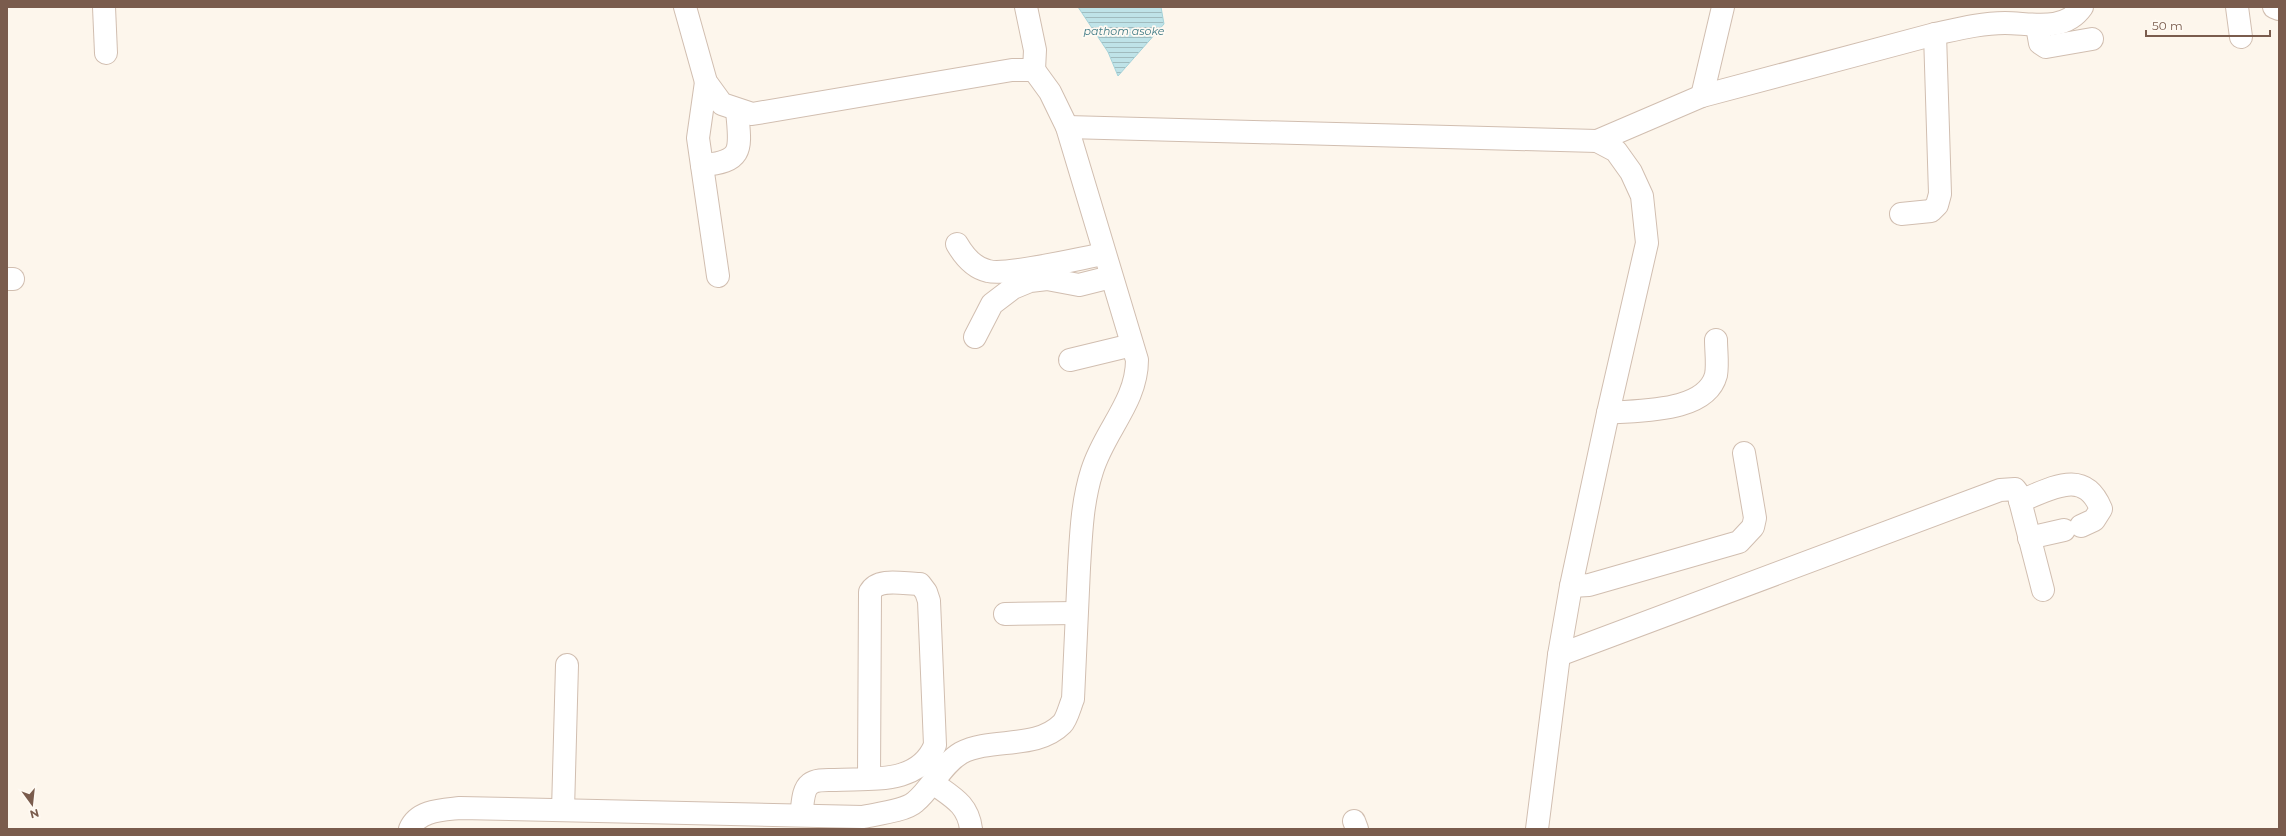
<svg xmlns="http://www.w3.org/2000/svg" width="2286" height="836" viewBox="0 0 2286 836" font-family="Montserrat,sans-serif">
  <defs>
    <pattern id="water-rules" width="6" height="5" patternUnits="userSpaceOnUse"><rect width="6" height="5" fill="#bfe3e8"/><path d="M0 2.5h6" fill="none" stroke="#a0bbbe"/></pattern>
  </defs>
  <rect width="100%" height="100%" fill="#fdf6ec"/>
  <path fill="url(#water-rules)" stroke="#a5d3da" d="M1078,7H1161L1164,24L1118,76L1108,52Z"/>
  <g fill="none" stroke-linecap="round" stroke-linejoin="round">
    <defs>
      <g id="minor">
        <path d="M104,7L106,53"/>
        <path d="M1026,7L1035,50L1034,70"/>
        <path d="M2237,7L2241,37"/>
        <path d="M2274,7L2279,9"/>
        <path d="M2037,26L2040,43L2046,47L2092,39"/>
        <path d="M706,82L698,138L718,276"/>
        <path d="M1702,96L1723,7"/>
        <path d="M1067,127L1597,141L1616,151L1631,172L1642,196L1647,243L1608,413L1571,586L1559,655L1537,829"/>
        <path d="M1597,141L1702,96L1935,34C1958,29 1981,23 2005,23C2030,23 2064,33 2082,7"/>
        <path d="M702,165C746,162 740,147 737,110"/>
        <path d="M1901,214L1931,211L1937,205L1940,194L1935,34"/>
        <path d="M957,244C964,256 974,268 988,271C1007,276 1081,258 1104,254"/>
        <path d="M7,279H13"/>
        <path d="M975,337L992,304L1013,288L1030,281L1047,279L1079,285L1111,277"/>
        <path d="M1070,360L1132,345"/>
        <path d="M1608,413C1639,410 1706,413 1716,375C1718,364 1716,351 1716,340"/>
        <path d="M2020,501C2051,489 2084,467 2101,509L2094,520L2081,526"/>
        <path d="M2029,538L2064,530"/>
        <path d="M1571,586L1589,585L1739,542L1753,527L1755,518L1744,453"/>
        <path d="M1005,614L1076,613"/>
        <path d="M1559,655L2000,490L2015,489L2018,493L2043,590"/>
        <path d="M933,783C952,797 968,804 971,829"/>
        <path d="M563,810L567,665"/>
        <path d="M801,815C803,806 802,790 810,784C816,779 827,780 835,780C871,778 919,785 935,745L929,601L926,592L920,584C904,584 878,577 870,592L869,778"/>
        <path d="M1354,821L1357,829"/>
        <path d="M410,829C418,810 443,810 460,808L863,817C876,814 905,811 915,802C932,788 942,764 961,753C992,737 1036,750 1062,724C1067,719 1070,706 1073,699C1075,655 1077,611 1079,568C1081,535 1082,502 1092,471C1104,431 1137,402 1137,360L1067,127L1050,92L1034,70H1012L752,114L722,104L706,82L685,7"/>
      </g>
    </defs>
    <use href="#minor" stroke="#d1beb0" stroke-width="24"/>
    <use href="#minor" stroke="#fff" stroke-width="22"/>
  </g>
  <g text-anchor="middle" stroke-width="3.5" stroke-linejoin="round" paint-order="stroke">
    <g font-size="11" font-style="italic" fill="#437c86" stroke="#fffaf3">
      <text x="1124" y="35">pathom asoke</text>
    </g>
  </g>
  <rect width="2286" height="836" fill="none" stroke="#7a5c4d" stroke-width="16"/>
  <g transform="translate(32 804) rotate(165)" stroke="#fffaf3" stroke-width="3" paint-order="stroke">
  <path d="M0-3L7 15L0 10L-7 15Z" fill="#7a5c4d"/>
  <text y="-6" font-size="11" font-weight="bold" text-anchor="middle" fill="#7a5c4d">N</text>
  </g>
  <path d="M2146 30v6h124v-6" fill="none" stroke="#7a5c4d" stroke-width="2"/>
  <text x="2152" y="30" font-size="12" fill="#7a5c4d" stroke="#fffaf3" stroke-width="3" paint-order="stroke">50 m</text>
</svg>
